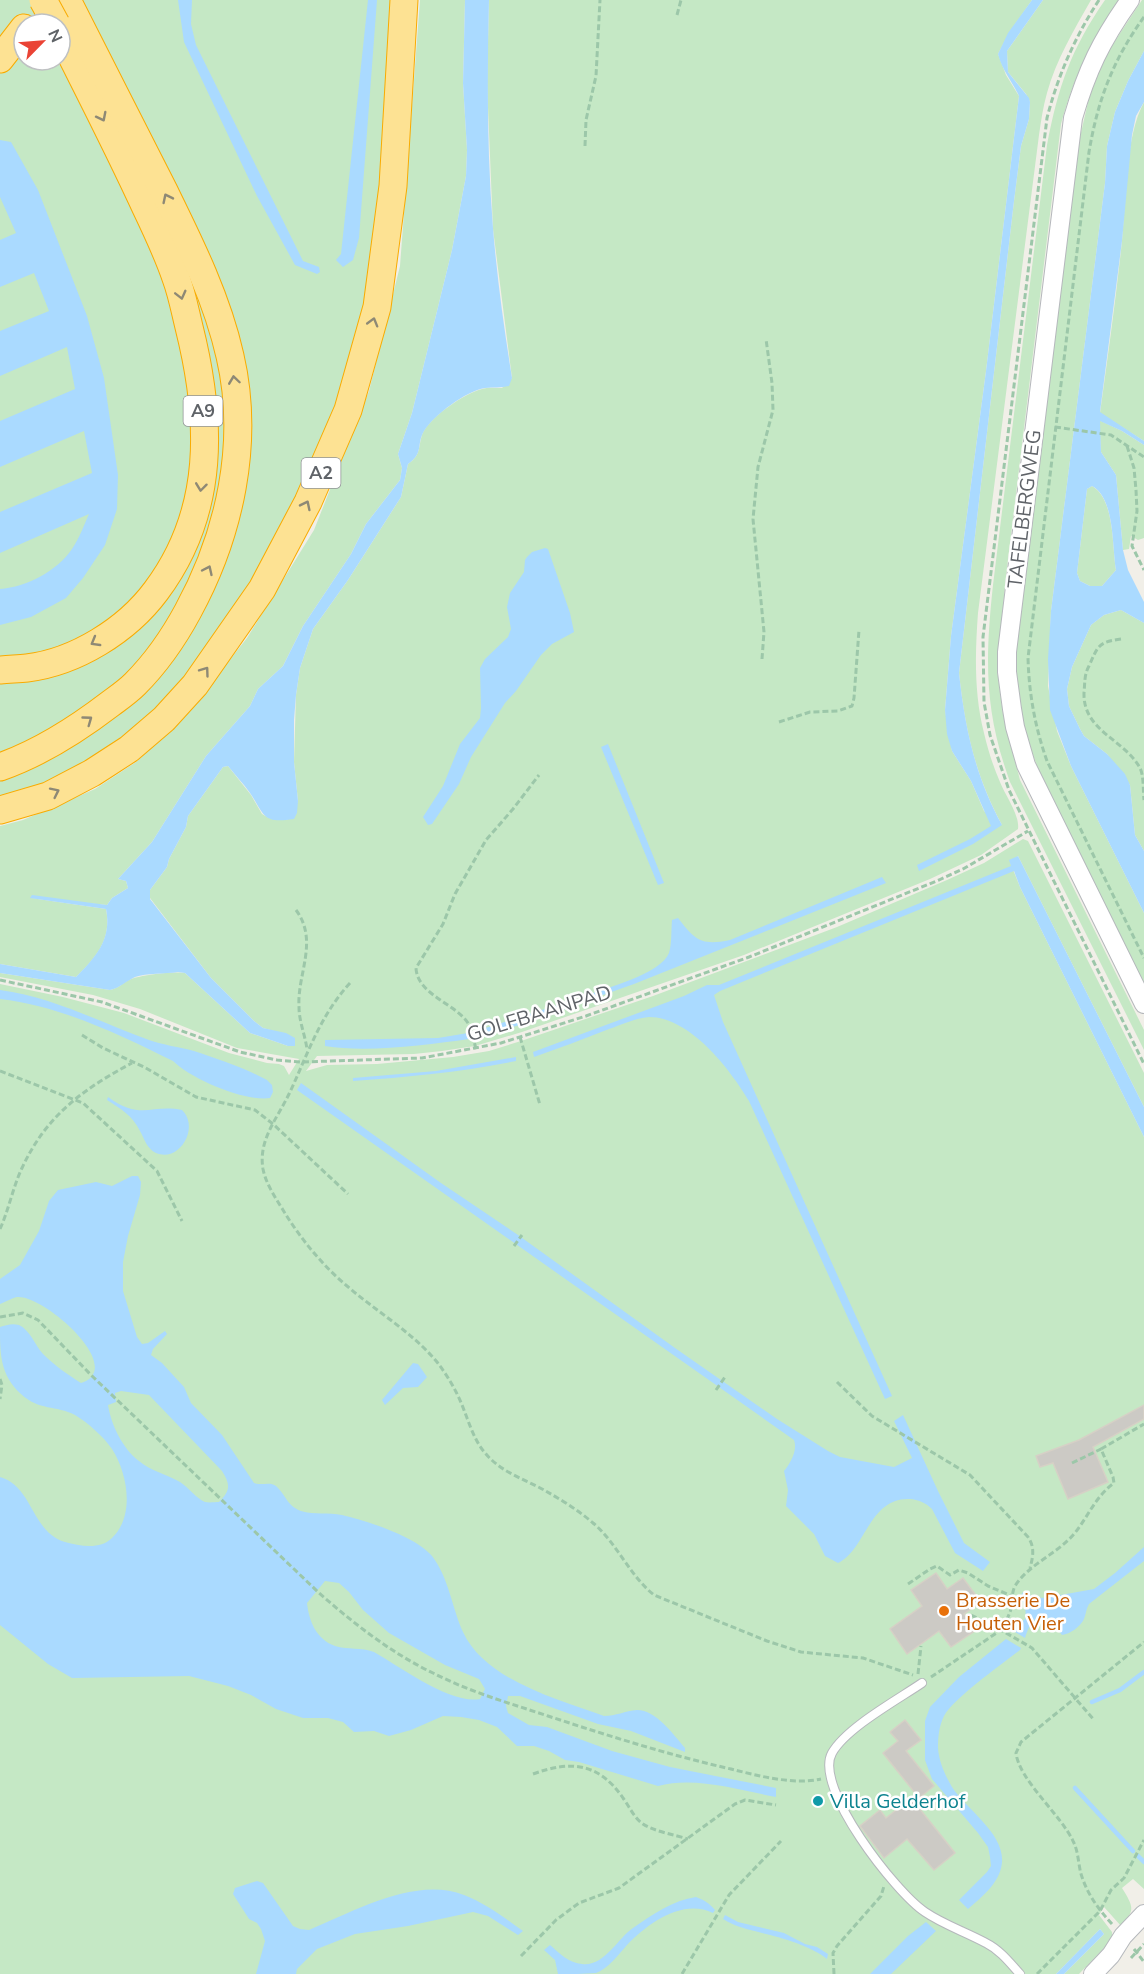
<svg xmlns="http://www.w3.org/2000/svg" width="1144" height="1974" viewBox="0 0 1144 1974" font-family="'Nunito Sans',sans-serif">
  <rect width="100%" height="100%" fill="#f1efe8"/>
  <g fill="#c5e8c5" fill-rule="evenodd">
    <path d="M0,0H401L379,262L333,433L234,627L130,742L0,804ZM24,24H60V60H24Z"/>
    <path d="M420,0H465L463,83L467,150L466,176L452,250L412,413L398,454L402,468L400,480L366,524L351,554L303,626L283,666L258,689L250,706L206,756L152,842L118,879L126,881L128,888L112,898L107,905L31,898L106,909C112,940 96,957 76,977L0,964V826L23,820L95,789L136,762L183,719L247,638L314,530L369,391L400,266Z"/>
    <path d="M489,0H1032L1009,33L998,54L1006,75L1019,96L986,371L951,636L945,710L952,751L971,781L984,811L1002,825C975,775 965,729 959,673L1014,201L1021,146L1029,119L1030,102L1026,94L1008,72L1007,51L1043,0H1091C1074,30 1056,60 1047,93C1043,107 1041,121 1039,135L978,613C975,653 974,694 984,733C988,750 993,766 1000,782C1005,795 1020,815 1018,829L981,855L930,879L744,955L522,1032L475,1046L442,1051L414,1054L317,1056L306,1071L327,1065L377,1064L453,1057L489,1051L521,1041L653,996L837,927L947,880L984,863L1023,839L1028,841L1144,1073V1107L1018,856L1010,862L1020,887L1144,1137V1889L1133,1879L1122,1888C1133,1906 1136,1910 1121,1926L1104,1907L1099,1915L1112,1932V1940L1079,1974H1064L1104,1934L1100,1929L1056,1974H0V984L63,997L124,1013L229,1053L267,1063L279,1064L284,1066L289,1075L299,1059L237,1048L140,1009L93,995L0,977V973L110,990C120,988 123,982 131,979C141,975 176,971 185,973L250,1033L288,1046L274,1031L263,1028L254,1021L211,978L150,898V890L167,867L169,859L186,827L188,816L223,767L228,766L251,795L262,814L269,818L287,820L298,801L294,762L296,695L300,668L313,629L348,580L401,497L408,464C421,455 418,448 422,435C428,418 465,393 482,389C488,387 495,388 502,388L512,378L493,229L487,83Z"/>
    <path d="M1105,0H1120C1091,40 1074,77 1061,124L1006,576L997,669L1003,714L1020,780L1144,1030V1050L1010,782C984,710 985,660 993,585L1047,145C1058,87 1071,49 1105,0Z"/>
    <path d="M1142,0H1144V51L1128,81L1115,112L1107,146L1105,183L1051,611L1048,686L1057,731L1071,766L1144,913V984L1042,779L1025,734L1016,685L1015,651L1080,137L1089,98L1105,56Z"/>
    <path d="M1144,102V441L1100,413C1108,355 1116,298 1122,241C1126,200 1125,137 1144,102Z"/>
    <path d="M1099,420L1122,431L1144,445V538L1138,540L1131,536L1129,549L1123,550L1116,475L1101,452Z"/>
    <path d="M1092,486C1115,499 1112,547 1116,570L1102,586H1090L1080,581L1077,573L1087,489Z"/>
    <path d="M1121,610L1144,623V851L1135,835L1130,785L1107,754L1084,736L1080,729L1069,706L1067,689L1072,667L1091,625L1104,615Z"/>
  </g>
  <g fill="#aadaff" fill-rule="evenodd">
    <path d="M178,0H192L191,24L196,45L303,261L319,267L320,272L317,274L295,265L257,196L184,42Z"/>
    <path d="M368,0H377L359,238L353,260L343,267L336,260L341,254Z"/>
    <path d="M465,0H489C487,76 487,152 493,228C497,278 504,328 512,378L509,386C501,388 493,387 485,388C466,391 434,415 424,431C416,445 424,453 408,464L401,497L348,580L313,629L300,668L296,695L294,720V762L298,801L297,813L294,819C262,824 265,815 250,793C243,783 235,775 228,766L223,767L188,816L186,827L169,859L167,867L150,890V899L211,978L254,1021L263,1028L286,1033L295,1038V1046H288L250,1033L185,973L178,972C165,974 147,973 135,977C126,981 120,988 110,990L0,973V964L76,977C96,957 112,939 106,909L30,898L32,895L107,905L112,898L128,888L126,881L118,879L152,842L206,756L250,706L258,689L283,666L303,626L351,554L366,524L400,480L402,468L398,454L412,413L452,250L466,176L467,150L463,83Z"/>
    <path d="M1032,0H1043L1007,51L1008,72L1029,98L1030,102L1029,119L1021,146L1014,201L959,673C965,728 975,776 1002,825L973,844L919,871L917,865L970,839L991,826L971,781L952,751L947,734L945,710L951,636L986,371L1019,96C1012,81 1002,70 998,54L1008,33Z"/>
    <path d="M1144,51V102L1136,116L1132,135L1122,241L1100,412L1144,441V445L1122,431L1100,421L1101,452L1116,475L1123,550L1128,570L1144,602V623L1121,610L1104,615L1091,625L1072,667L1067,689L1069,706L1080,729L1084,736L1107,754L1125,774L1130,785L1135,835L1144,851V913L1071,766L1050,710L1048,659L1051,611L1105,183L1107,146L1115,112L1128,81ZM1092,486C1115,498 1112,547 1116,570L1102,586H1090L1080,581L1077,573L1087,489Z"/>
    <path d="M0,140L11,142L38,190L87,316L104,378L118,475L117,509L105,545L83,578L66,598L31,617L0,625V589C27,587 57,571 72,549C79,539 84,525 89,514L0,553V512L92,473L84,431L0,467V421L75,389L67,347L0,376V331L49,311L34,273L0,287V240L16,233L0,197Z"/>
    <path d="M545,548L548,549L570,613L574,632L552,644L541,655L516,691L505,703L471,757L459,784L432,824L428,825L423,817L443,786L460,744L480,718L481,708L480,668L485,659L508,637L511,629L507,607L510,593L524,572L525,560L527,557L532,552Z"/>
    <path d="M608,744L664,883L658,885L601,747Z"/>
    <path d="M1018,856L1144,1107V1137L1020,887L1014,871L720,991L714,995L723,1022L892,1396L885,1399L749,1101C730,1069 690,1017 649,1017C635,1018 621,1025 609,1029C584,1039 559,1048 534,1057L533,1052L684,996L707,985H719L1011,866L1009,860Z"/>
    <path d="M882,877L886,883L634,984L586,1001L585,996C605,988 661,974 669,953C672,943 671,931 672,920L678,918C695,940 701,946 730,940Z"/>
    <path d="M0,990C53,997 99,1022 149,1040C163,1045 179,1047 194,1051C218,1059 245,1068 267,1080L272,1085L273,1092L270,1098C245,1102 191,1079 173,1061C118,1034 61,1006 0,999Z"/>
    <path d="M570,1001L571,1007L527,1023L477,1037L476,1031Z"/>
    <path d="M468,1033L469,1039C427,1045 366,1053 325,1046V1040L438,1038Z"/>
    <path d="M516,1057V1061C462,1072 408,1077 353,1081V1078L436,1071Z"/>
    <path d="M301,1083L441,1183L518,1235L675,1348L777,1419L828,1451L840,1457L894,1467L912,1458L894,1421L903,1415L938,1491L964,1543L990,1562L983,1571L955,1553L932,1509C926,1503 919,1500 911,1499C869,1496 866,1550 838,1563L825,1556L814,1534L786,1506L788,1490L784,1471C790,1464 798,1450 794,1440L297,1090Z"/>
    <path d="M108,1097C141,1121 151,1104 182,1110C200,1127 180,1163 156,1153C147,1149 144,1138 140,1131C132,1115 121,1109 107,1100Z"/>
    <path d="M132,1176H138L141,1182L140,1195L128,1236L123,1262V1291L137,1337L142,1344L148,1343L165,1331L167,1334L153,1349L151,1355L162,1363L184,1387L191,1403L222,1435L254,1483C261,1486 270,1481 276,1486C286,1495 287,1506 301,1511C314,1515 329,1512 342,1515C367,1521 415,1536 432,1556C449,1578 452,1608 463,1632C485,1680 557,1699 604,1716C616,1716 625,1711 637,1710C656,1710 673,1734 685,1748V1752L631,1731L598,1724L520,1696H508L506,1706L508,1713L529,1725L547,1727L612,1751L670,1767L776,1788V1797C739,1790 695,1776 658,1786L579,1762L565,1760L549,1751L534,1746H517L497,1727L479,1720L461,1717L443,1716L411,1730L389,1736L374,1731L354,1732L343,1722L328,1718H303L276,1709L251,1695L228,1686L189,1676L72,1678L48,1664L0,1625V1477C33,1486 31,1532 65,1542C80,1546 100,1550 112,1538C135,1516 128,1474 112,1449C103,1436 88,1423 75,1415C56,1405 39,1411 21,1394C0,1375 0,1354 0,1327C6,1325 12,1323 19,1325C30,1330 35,1345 43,1354C55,1366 67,1374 81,1383C128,1368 43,1294 17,1297C12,1298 5,1302 0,1304V1279L20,1265L39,1231L49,1201L58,1190L96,1182L112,1186ZM121,1391L149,1395L222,1471C231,1485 230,1491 219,1502C216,1502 209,1503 205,1502C197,1499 188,1487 180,1482C166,1474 151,1471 139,1461C122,1448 111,1424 108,1405L116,1402L115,1393ZM325,1581L339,1583L349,1592L363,1610L389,1633L445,1665L479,1679L485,1689L480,1699C451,1705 399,1666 374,1652C361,1647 348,1650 335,1646C316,1639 309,1621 307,1603Z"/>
    <path d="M413,1363L418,1364L427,1377L418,1387L403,1388L385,1405L382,1400Z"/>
    <path d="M1144,1547V1561L1089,1604C1086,1609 1086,1614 1084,1619C1080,1627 1070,1634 1062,1635L1046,1616C1033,1616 1029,1626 1025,1638L1015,1632L1018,1626L1026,1618L1025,1605L1020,1597L1023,1592L1034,1597L1044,1598L1094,1589L1115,1573Z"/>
    <path d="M1006,1639L1021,1648L1020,1650C1001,1665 954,1698 944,1716C939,1726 938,1737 938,1748C939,1762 945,1775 952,1787C970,1815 1022,1843 994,1883C987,1893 977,1901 968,1909L959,1900L987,1872L991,1866L990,1857L988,1847L978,1833L932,1779L925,1760V1721L930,1707L959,1677Z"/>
    <path d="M257,1881L263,1883L293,1926L300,1929L309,1930C353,1912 415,1876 464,1895C485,1903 505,1918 523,1931L518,1935L488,1916L473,1912L408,1926L355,1934L317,1949L297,1969L296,1974H256L265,1941L261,1929L257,1923L249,1919L233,1894L235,1888Z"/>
    <path d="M696,1897C704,1900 709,1903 715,1910L713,1913C683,1898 648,1923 627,1945C618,1955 608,1969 596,1973C585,1974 569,1974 558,1974L555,1960L544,1950L550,1945C559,1953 569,1963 582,1964C604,1967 618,1938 633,1928C652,1915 673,1900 696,1897Z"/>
    <path d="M725,1915L738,1922L784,1933L805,1944L817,1947L828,1954L827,1959C811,1946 783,1938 762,1933C747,1929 736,1927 723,1919Z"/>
    <path d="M926,1922L936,1931L891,1974H870L908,1936Z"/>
    <path d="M1100,1929L1104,1934L1064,1974H1056Z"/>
  </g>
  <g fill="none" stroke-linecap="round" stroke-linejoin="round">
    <g stroke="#aadaff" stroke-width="4.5">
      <path d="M1092,1702L1120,1690L1144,1672"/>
      <path d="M1075,1788L1133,1851"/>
      <path d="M1138,1856L1144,1862"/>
    </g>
  </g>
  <g fill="#cccac5" stroke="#d6d1c6" stroke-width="1.5">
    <path d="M1144,1405V1419L1093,1447L1108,1482L1068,1499L1053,1463L1040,1467L1036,1456L1079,1440Z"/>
    <path d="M936,1573L947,1589L963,1578L981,1602L964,1614L976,1630L951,1647L939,1631L907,1654L890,1629L922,1606L911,1590Z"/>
    <path d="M905,1720L921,1740L906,1751L934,1786L919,1798L883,1753L898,1741L890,1732Z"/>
    <path d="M911,1798L955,1853L934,1870L907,1839L884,1858L860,1826L880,1810L886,1818Z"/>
  </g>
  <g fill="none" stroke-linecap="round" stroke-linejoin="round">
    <defs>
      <path id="service" d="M922,1683C897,1700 846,1728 832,1753C813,1787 896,1893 925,1912C944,1925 966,1932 986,1943C1000,1950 1010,1963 1020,1974"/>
      <g id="tertiary">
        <path d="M1130,0C1101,41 1087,70 1073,118L1007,652V672L1012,709L1015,727L1026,765L1144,1004"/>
        <path d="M1093,1974L1111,1955L1123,1936L1144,1914"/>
      </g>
      <g id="motorway">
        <path d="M0,59L24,28"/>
        <path d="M0,670C9,669 18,669 27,668C76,662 127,630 156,591C216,511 212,419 189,327C185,311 182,294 176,278C168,254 157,231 146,208C119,149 89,91 60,33"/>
        <path d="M0,767C40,753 76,730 110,704C118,698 127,692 135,684C156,663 174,637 188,611C230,534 250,442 230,356C217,298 190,244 164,191C132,127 99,64 67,0"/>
        <path d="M0,810L48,796L92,773L129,749L164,719L195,685L262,589L308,502L348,410L377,307L393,186L404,0"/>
      </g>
    </defs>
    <use href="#service" stroke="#b5b8bc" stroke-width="10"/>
    <use href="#tertiary" stroke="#b5b8bc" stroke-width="20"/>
    <use href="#motorway" stroke="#f9ab00" stroke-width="29"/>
    <g stroke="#9cc7a9" stroke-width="3" stroke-dasharray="6 3" stroke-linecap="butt">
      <path d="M1099,0C1075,37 1058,75 1047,118L983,637L984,702L990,735L1009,790L1144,1064"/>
      <path d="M677,15L681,0"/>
      <path d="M1144,17C1113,60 1098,99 1089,152L1028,658C1029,694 1035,727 1047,761L1144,958"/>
      <path d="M585,146L586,120L596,76L600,0"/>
      <path d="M1055,427L1111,435L1144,457"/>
      <path d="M1127,446L1134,468L1136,490L1137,511L1132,546L1144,570"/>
      <path d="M1121,639C1098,642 1098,646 1089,666C1084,675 1085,683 1084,693C1083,731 1124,739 1140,768C1144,776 1143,791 1144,800"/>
      <path d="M762,659L764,632L753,519L758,467L773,410L772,383L766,339"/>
      <path d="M779,722L810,712L838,711L852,706L854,698L859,630"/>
      <path d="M296,910C319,941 297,974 299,1007C299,1021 305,1035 307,1049"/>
      <path d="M0,980L102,1002L240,1052L277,1060L301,1062L422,1058L501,1043L586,1016L749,957L939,880L963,869L1028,831"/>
      <path d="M350,983C319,1017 308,1054 289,1094C277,1119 258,1140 263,1169C266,1184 275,1197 283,1210C300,1238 322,1265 347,1286C377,1312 412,1332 437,1362C447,1375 456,1390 462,1405C469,1422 474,1441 486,1454C501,1472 524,1479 544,1490C560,1499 578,1510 593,1523C617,1543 629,1575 654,1595L767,1641L801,1652L863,1658L913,1675"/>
      <path d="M82,1035L103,1048L144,1067L196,1097L255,1110L273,1124L348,1194"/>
      <path d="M520,1037L540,1105"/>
      <path d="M476,1049C473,1038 472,1026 464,1018C449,1002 417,992 416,968L443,924L455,894L486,840L513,809L539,775"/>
      <path d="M0,1071L83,1103L157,1171L182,1221"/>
      <path d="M0,1229C9,1209 13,1187 22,1168C46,1116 83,1089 132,1063"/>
      <path d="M514,1246L522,1235"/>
      <path d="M0,1317L23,1313L38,1320L91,1375L318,1592C353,1623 391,1653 433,1673C470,1692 509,1703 548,1716C609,1736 669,1755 731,1769C759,1776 792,1785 821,1779"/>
      <path d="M0,1379L2,1385L0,1399"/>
      <path d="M837,1382L872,1416L970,1475L1028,1537C1035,1547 1033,1557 1030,1568"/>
      <path d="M716,1390L725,1377"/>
      <path d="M1072,1463L1101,1449"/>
      <path d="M908,1584L930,1569L937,1566L950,1575L959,1570L968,1573L988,1586L1012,1596"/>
      <path d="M971,1615L1001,1630C1005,1623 1009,1616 1011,1609C1013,1601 1011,1594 1015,1586C1029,1564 1057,1554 1074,1534C1088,1517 1095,1497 1114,1483L1113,1477L1101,1449L1144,1424"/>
      <path d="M918,1674L921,1646"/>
      <path d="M931,1677L1001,1630L1032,1648L1094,1720"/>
      <path d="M533,1774C571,1760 599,1763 623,1798C629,1806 634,1818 643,1824C653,1831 675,1835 688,1839"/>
      <path d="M1112,1924C1099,1910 1088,1895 1082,1877C1078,1866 1079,1852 1073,1841C1061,1815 1019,1780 1016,1753L1021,1742L1144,1642"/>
      <path d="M1134,1949L1144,1962"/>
      <path d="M521,1956L556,1920L579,1903L619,1888L735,1804L745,1800L776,1805"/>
      <path d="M1131,1958L1144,1944"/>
      <path d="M682,1974L729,1895L781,1841"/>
      <path d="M834,1974L833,1953L837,1946L881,1896L884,1886"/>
      <path d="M1037,1974L1100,1911L1111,1890L1124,1878L1144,1840"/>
    </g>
    <use href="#service" stroke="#fff" stroke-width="8"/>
    <use href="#tertiary" stroke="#fff" stroke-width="18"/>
    <use href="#motorway" stroke="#fde293" stroke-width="27"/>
    <defs>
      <path id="motorway-bridge" d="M43,0L56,24"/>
    </defs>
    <use href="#motorway-bridge" stroke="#f9ab00" stroke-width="29" stroke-linecap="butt"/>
    <use href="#motorway-bridge" stroke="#fde293" stroke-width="27"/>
  </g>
  <defs><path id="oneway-chevron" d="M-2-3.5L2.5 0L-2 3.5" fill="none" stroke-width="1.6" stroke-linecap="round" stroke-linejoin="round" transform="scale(1.5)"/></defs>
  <g stroke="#8e8975">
    <use href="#oneway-chevron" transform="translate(102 117) rotate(63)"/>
    <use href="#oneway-chevron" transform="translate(167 198) rotate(-116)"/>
    <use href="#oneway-chevron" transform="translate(181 295) rotate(76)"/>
    <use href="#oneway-chevron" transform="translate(373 322) rotate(-74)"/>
    <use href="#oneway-chevron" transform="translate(234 380) rotate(-98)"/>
    <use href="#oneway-chevron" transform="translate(201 487) rotate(97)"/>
    <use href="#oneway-chevron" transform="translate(306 505) rotate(-64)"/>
    <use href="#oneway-chevron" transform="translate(208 570) rotate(-65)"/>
    <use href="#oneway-chevron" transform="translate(95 642) rotate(150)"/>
    <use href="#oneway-chevron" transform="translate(205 671) rotate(-54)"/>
    <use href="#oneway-chevron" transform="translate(88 720) rotate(-36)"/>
    <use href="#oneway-chevron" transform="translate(55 792) rotate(-26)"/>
  </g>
  <circle fill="#e8710a" stroke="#fff" stroke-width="2" cx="944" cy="1611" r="6"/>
  <circle fill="#0f9aa8" stroke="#fff" stroke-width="2" cx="818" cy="1801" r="6"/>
  <g text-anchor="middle" stroke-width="5" stroke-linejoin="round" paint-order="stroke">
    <g fill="#fff" stroke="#8f9295" stroke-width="1.5">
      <rect x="183.5" y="396" width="39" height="30" rx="4.5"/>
      <rect x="301.5" y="458" width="39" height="30" rx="4.5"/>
    </g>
    <g font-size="18" font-weight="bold" fill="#5f6368">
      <text x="203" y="417">A9</text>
      <text x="321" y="479">A2</text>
    </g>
    <g font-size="20" fill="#5f6368" stroke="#fff">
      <text transform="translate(1024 509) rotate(-83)" y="7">TAFELBERGWEG</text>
      <text transform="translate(539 1013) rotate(-17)" y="7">GOLFBAANPAD</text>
    </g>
    <g font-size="20" fill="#c56008" stroke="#fff" text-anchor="start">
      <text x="956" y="1607">Brasserie De<tspan x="956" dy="23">Houten Vier</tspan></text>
    </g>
    <g font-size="20" fill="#0d838f" stroke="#fff" text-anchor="start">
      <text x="830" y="1808">Villa Gelderhof</text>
    </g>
  </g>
  <g transform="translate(42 42) rotate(65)"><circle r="28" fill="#ffffff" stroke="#bfc1c3" stroke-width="1.5"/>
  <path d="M0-4.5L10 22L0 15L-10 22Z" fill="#ea4335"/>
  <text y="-9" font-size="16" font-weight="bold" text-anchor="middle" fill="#5f6368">N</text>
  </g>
</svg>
